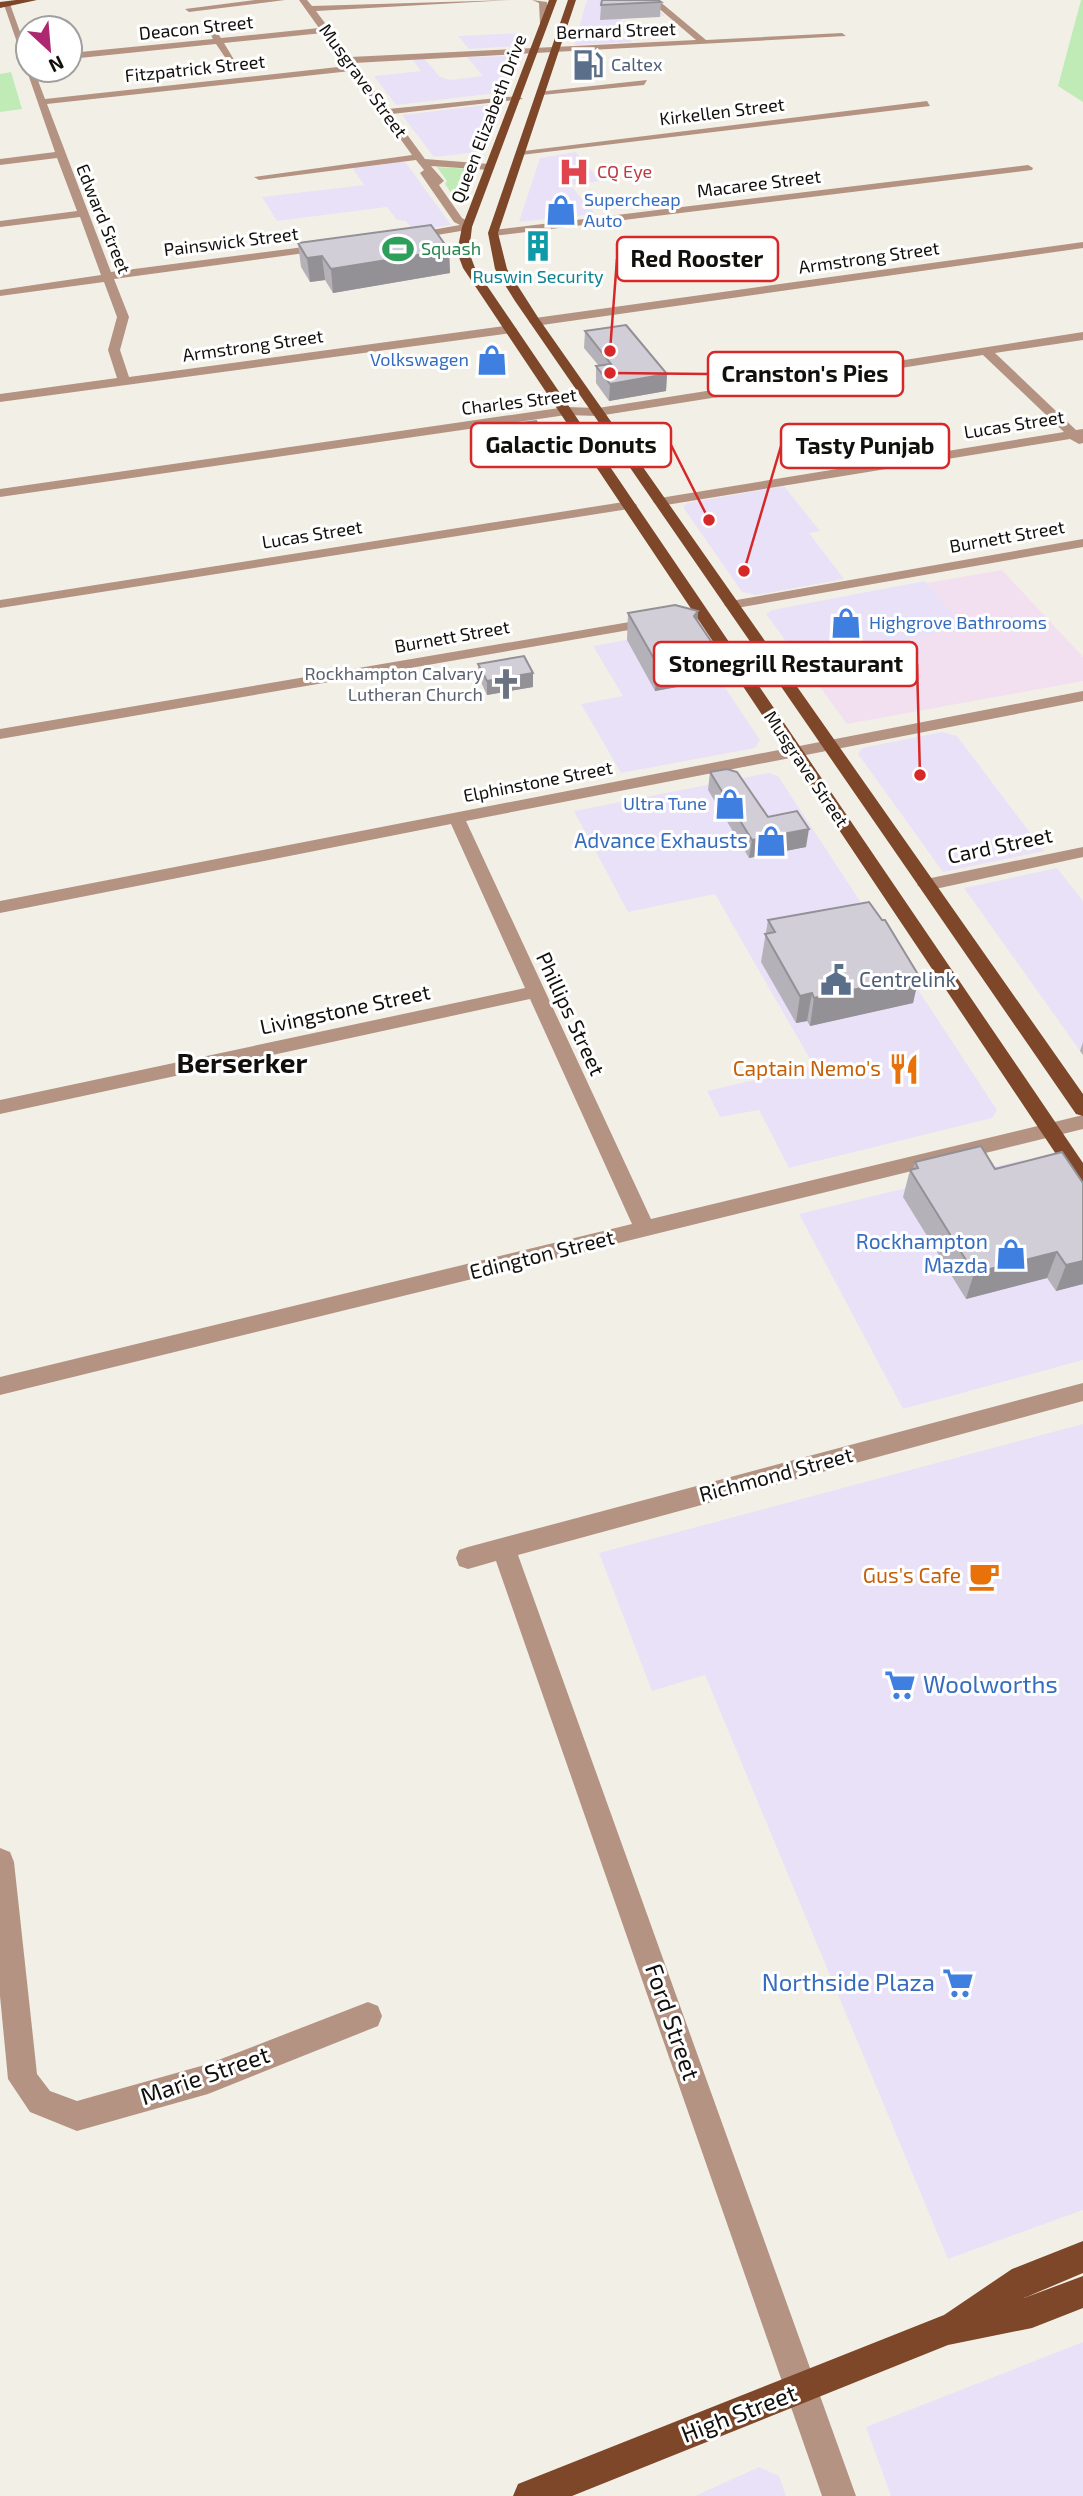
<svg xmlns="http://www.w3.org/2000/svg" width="1083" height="2496" viewBox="0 0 1083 2496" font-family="'Exo 2',sans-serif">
  <rect width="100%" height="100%" fill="#f2f0e6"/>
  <g fill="#e9e1f7">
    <path d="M587,0H646L665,16L621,19L632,42L574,45Z"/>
    <path d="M523,33L518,46L469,49L458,36Z"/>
    <path d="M515,56L502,92L497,93L396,105L374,76L421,71L412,59H425L440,77L450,80L483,76L467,57Z"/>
    <path d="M493,104L496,106L481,150L477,152L434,157L402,115Z"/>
    <path d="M576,152L600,181L570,185L595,214L519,222L540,158Z"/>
    <path d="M402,161L406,163L451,225L413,231L406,221L397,220L387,207L277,221L262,197L364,185L352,167Z"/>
    <path d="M784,486L820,531L809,533L844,579L756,595L742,592L683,507L687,503Z"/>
    <path d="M925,581L966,628L852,651L857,659L806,668L766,614L772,610Z"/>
    <path d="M686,629L760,740L755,748L621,773L581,704L623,696L593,646Z"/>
    <path d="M942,732L957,736L1044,851L943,872L858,754L862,748Z"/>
    <path d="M768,773L778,776L997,1110L992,1118L789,1168L759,1110L720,1117L707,1091L814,1066L715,894L628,912L574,811Z"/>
    <path d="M1057,868L1083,901V1050L1080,1051L964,888Z"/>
    <path d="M1022,1160L1032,1164L1083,1241V1360L903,1409L799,1214Z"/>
    <path d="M1083,1424V2210L948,2259L705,1675L652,1691L599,1553Z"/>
    <path d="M1083,2342V2496H891L866,2427Z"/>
    <path d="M759,2467L779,2476L786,2496H695Z"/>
  </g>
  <path fill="#f2dfef" d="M1002,570L1083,657V681L847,724L806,668L857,659L851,651L965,628L927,583Z"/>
  <g fill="#c0ebb7">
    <path d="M1081,0H1083V102L1058,86Z"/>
    <path d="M11,72L22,109L0,112V74Z"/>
    <path d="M437,167L471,169L459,205L445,184L447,181Z"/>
  </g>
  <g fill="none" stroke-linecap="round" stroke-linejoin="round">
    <g fill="#b49383" fill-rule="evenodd">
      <path d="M255,0H285L189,12L185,9Z"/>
      <path d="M299,0H307L312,6L511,0L316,11L350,57L696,40L649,0H658L706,40L842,33L846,36L354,63L388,109L518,96L523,99L392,114L425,159L489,164L494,167L489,170L431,166L444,181L439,185L462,218L473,224L467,230L407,240L403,239V235L460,225L454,222L420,173L424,170L416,160L259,180L254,177L412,155L351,71L47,104L111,272L327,244L333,247L327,250L114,279L129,317L120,350L129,377L511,325L517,329L511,333L0,402V394L117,378L108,350L117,317L104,282L0,296V290L101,275L80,217L0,227V221L77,211L57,158L0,165V159L55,152L3,2L10,4L28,54V70H34L45,99L347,66L323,33L224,43L236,63L231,66L216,44L70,59V53L213,39L204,23L208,20L221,38L319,28Z"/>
      <path d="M532,0L547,2V26L540,24L539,3Z"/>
      <path d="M647,80L644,85L542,95L537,92Z"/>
      <path d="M927,101L930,106L521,155L516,152Z"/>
      <path d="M1028,165L1033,168L1032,170L493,236L488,233L493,230Z"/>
      <path d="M1083,242V248L535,326L529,322L535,318Z"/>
      <path d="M1083,332V340L995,353L1076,430L1083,429V443L1079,444L1070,439L660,506L653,502L660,498L1064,432L983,355L598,416L566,415L0,497V489L566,407L598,408Z"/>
      <path d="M630,501L637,505L635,508L0,608V600Z"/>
      <path d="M1083,539V547L731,609L724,605L731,601Z"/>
      <path d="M653,618L658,619V625L0,739V729Z"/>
      <path d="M1083,691V701L466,821L651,1219L1083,1115V1129L0,1395V1377L632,1224L530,999L0,1114V1100L525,988L451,824L0,913V901Z"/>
      <path d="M1083,847V857L926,891L917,885L926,879Z"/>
      <path d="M1083,1383V1401L518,1555L856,2496H822L496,1561L468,1569L459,1566L456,1558L459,1550L468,1547Z"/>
      <path d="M0,1848L10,1852L14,1862L37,2074L50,2091L77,2101L208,2064L368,2002L378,2006L382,2016L378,2026L208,2094L77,2131L30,2112L8,2079L0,1996Z"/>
    </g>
    <g fill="#7e4729" fill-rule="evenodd">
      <path d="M16,0H37L0,8V2Z"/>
      <path d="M549,0H557L472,227L469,252L475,268L1083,1163V1187L1076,1184L463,268L457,252L462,227Z"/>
      <path d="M568,0H576L498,233L507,269L539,319L1083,1094V1116L1076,1114L515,301L495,269L488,233Z"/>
      <path d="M1083,2241V2273L1024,2298L1083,2276V2308L1032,2328L948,2345L572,2496H513L518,2484L944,2315L1012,2269Z"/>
    </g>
  </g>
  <g fill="#b5b1b9">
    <path d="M661,2L660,17L600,20L601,5Z"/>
    <path d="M298,243L449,250L450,273L333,293L325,280L310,282L301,267Z"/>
    <path d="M585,331L667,374L666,391L609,401L596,383V366H599L584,348Z"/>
    <path d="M514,424L555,449L554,463L532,466L514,437Z"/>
    <path d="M698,611L697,622L719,653L716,680L655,691L627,640L628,613Z"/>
    <path d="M478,664L533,687L487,695L479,678Z"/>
    <path d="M710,772L768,817L806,847L749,858L708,790Z"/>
    <path d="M768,920L919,976L913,1003L810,1026L807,1021L796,1023L761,962Z"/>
    <path d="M1083,1042V1055L1080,1051Z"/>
    <path d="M915,1162L995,1169L1083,1284L1056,1291L1047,1278L966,1299L903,1197L910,1170H913Z"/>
  </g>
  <g fill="#939096">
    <path d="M449,250L450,273L333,293L331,269Z"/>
    <path d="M322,256L325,280L310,282L307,258Z"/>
    <path d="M667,374L666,391L609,401L610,384Z"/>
    <path d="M555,449L554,463L532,466V453Z"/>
    <path d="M698,611L696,637L694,616Z"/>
    <path d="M719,653L716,680L655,691L657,664Z"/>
    <path d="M533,673V687L487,695V681Z"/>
    <path d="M809,829L806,847L749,858L752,840Z"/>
    <path d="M919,976L913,1003L810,1026L814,998Z"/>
    <path d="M812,993L807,1021L796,1023L800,996Z"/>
    <path d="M1057,1252L1047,1278L966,1299L974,1273Z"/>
    <path d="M1083,1261V1284L1056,1291L1066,1265Z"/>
  </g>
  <g fill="#d2ced7" stroke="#939096" stroke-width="2">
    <path d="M602,0H658L661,2L601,5Z"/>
    <path d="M431,225L449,250L331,269L322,256L307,258L298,243Z"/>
    <path d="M626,325L667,374L610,384L596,366L611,364L585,331Z"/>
    <path d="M536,421L555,449L532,453L514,424Z"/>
    <path d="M675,605L698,611L694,616L719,653L657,664L628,613Z"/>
    <path d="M524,656L533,673L487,681L478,664Z"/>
    <path d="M727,769L737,772L768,817L797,811L809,829L752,840L710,772Z"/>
    <path d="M869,902L882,920H885L919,976L814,998L812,993L800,996L765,934L775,932L768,920Z"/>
    <path d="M981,1146L995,1169L1062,1152L1083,1183V1261L1066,1265L1057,1252L974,1273L910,1170L918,1168L915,1162Z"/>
  </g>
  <defs>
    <symbol id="fuel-bare" viewBox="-9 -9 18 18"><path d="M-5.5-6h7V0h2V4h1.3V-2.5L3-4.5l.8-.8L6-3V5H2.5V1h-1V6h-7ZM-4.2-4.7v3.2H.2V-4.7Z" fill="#5c6f8a" stroke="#fff" stroke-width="2.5" paint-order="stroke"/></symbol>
    <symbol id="hospital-bare" viewBox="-9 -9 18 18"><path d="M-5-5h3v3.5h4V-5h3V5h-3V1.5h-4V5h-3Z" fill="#e0444e" stroke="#fff" stroke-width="2.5" paint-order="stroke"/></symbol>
    <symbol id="shop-bare" viewBox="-9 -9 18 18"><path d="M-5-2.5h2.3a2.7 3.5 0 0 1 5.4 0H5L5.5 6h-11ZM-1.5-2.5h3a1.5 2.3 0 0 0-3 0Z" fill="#3f7fe0" stroke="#fff" stroke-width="2.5" paint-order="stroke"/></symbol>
    <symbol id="building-bare" viewBox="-9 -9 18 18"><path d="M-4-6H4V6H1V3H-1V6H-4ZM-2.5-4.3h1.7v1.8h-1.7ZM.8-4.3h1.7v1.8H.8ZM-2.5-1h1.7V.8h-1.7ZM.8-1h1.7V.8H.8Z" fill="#0f9aa8" stroke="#fff" stroke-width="2.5" paint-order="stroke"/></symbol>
    <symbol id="stadium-bare" viewBox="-9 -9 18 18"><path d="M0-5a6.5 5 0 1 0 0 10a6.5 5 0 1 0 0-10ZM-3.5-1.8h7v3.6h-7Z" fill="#2e9e5b" stroke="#fff" stroke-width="2.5" paint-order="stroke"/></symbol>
    <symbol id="church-bare" viewBox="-9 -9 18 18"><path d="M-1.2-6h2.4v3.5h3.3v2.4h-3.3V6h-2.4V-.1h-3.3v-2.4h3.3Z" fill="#6b7280" stroke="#fff" stroke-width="2.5" paint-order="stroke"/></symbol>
    <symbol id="civic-bare" viewBox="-9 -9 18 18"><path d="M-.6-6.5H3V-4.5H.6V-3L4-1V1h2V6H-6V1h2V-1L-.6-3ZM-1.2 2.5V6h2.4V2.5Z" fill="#5c6f8a" stroke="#fff" stroke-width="2.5" paint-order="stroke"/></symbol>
    <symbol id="restaurant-bare" viewBox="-9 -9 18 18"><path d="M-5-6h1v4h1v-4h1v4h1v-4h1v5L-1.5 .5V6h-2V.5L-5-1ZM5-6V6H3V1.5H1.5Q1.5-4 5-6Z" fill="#e8710a" stroke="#fff" stroke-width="2.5" paint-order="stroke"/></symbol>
    <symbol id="cafe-bare" viewBox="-9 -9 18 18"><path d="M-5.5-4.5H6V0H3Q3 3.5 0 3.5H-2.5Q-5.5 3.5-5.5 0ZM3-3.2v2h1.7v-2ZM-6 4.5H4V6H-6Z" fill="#e8710a" stroke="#fff" stroke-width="2.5" paint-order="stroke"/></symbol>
    <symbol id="supermarket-bare" viewBox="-9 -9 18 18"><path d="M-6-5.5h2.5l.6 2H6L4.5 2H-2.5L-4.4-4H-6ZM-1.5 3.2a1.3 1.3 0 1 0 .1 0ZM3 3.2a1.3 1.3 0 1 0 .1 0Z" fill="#3f7fe0" stroke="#fff" stroke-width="2.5" paint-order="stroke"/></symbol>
  </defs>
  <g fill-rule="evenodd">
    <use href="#fuel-bare" x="566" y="43" width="44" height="44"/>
    <use href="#hospital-bare" x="552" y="150" width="44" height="44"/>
    <use href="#shop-bare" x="539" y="188" width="44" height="44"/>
    <use href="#building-bare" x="516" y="224" width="44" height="44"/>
    <use href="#stadium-bare" x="376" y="227" width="44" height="44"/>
    <use href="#shop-bare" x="470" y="338" width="44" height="44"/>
    <use href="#shop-bare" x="824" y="601" width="44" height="44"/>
    <use href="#church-bare" x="484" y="662" width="44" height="44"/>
    <use href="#shop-bare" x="708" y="782" width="44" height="44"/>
    <use href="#shop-bare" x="749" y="819" width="44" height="44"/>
    <use href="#civic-bare" x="814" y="958" width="44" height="44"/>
    <use href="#restaurant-bare" x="882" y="1047" width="44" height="44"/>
    <use href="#shop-bare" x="989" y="1232" width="44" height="44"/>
    <use href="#cafe-bare" x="962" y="1554" width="44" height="44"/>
    <use href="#supermarket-bare" x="878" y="1663" width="44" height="44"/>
    <use href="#supermarket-bare" x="936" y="1961" width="44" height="44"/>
  </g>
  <g text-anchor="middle" stroke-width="6" stroke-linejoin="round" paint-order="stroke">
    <g font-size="18" fill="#11100d" stroke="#fff">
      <text transform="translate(196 28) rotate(-6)" y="6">Deacon Street</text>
      <text transform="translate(616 31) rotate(-2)" y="6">Bernard Street</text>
      <text transform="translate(195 69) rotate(-6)" y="6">Fitzpatrick Street</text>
      <text transform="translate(363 81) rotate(54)" y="6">Musgrave Street</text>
      <text transform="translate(722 112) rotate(-7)" y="6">Kirkellen Street</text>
      <text transform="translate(489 119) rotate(-69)" y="6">Queen Elizabeth Drive</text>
      <text transform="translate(759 184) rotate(-7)" y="6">Macaree Street</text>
      <text transform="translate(103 219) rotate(68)" y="6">Edward Street</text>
      <text transform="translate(231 242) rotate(-7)" y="6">Painswick Street</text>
      <text transform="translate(869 258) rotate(-8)" y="6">Armstrong Street</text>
      <text transform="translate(253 346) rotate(-8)" y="6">Armstrong Street</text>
      <text transform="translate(519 402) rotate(-7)" y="6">Charles Street</text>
      <text transform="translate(1014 425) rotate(-9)" y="6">Lucas Street</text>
      <text transform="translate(312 535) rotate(-9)" y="6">Lucas Street</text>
      <text transform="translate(1007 537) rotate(-10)" y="6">Burnett Street</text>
      <text transform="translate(452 637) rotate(-10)" y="6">Burnett Street</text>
      <text transform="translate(806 769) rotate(56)" y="6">Musgrave Street</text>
      <text transform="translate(538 782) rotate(-11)" y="6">Elphinstone Street</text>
    </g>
    <g font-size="18" fill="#4e5e75" stroke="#fff" text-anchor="start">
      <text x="611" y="71">Caltex</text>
    </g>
    <g font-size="18" fill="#be3a42" stroke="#fff" text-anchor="start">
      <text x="597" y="178">CQ Eye</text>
    </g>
    <g font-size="18" fill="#366cbe" stroke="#fff" text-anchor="start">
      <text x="584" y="206">Supercheap<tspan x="584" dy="21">Auto</tspan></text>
      <text x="469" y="366" text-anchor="end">Volkswagen</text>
      <text x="869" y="629">Highgrove Bathrooms</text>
      <text x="707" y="810" text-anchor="end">Ultra Tune</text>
    </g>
    <g font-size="18" fill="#27864d" stroke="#fff" text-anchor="start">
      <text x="421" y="255">Squash</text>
    </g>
    <g font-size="18" fill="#0d838f" stroke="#fff">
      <text x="538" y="283">Ruswin Security</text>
    </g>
    <g font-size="18" fill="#5b616d" stroke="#fff" text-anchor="end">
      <text x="483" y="680">Rockhampton Calvary<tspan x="483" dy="21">Lutheran Church</tspan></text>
    </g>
    <g font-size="21" fill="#366cbe" stroke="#fff" text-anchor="end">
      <text x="748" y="848">Advance Exhausts</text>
      <text x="988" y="1249">Rockhampton<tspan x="988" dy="24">Mazda</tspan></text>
    </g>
    <g font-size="21" fill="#11100d" stroke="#fff">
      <text transform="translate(1000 846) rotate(-12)" y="7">Card Street</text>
      <text transform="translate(345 1010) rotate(-12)" y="7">Livingstone Street</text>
      <text transform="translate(570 1014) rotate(65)" y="7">Phillips Street</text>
      <text transform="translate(542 1255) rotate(-14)" y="7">Edington Street</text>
      <text transform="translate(776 1475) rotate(-15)" y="7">Richmond Street</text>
    </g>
    <g font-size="21" fill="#4e5e75" stroke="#fff" text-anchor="start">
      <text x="859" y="987">Centrelink</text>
    </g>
    <g font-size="21" fill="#c56008" stroke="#fff" text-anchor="end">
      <text x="881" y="1076">Captain Nemo's</text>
      <text x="961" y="1583">Gus's Cafe</text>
    </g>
    <g font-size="24" fill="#366cbe" stroke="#fff" text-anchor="start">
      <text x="923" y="1693">Woolworths</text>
      <text x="935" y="1991" text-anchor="end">Northside Plaza</text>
    </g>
    <g font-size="24" fill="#11100d" stroke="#fff">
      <text transform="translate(672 2022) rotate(71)" y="8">Ford Street</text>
      <text transform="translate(205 2076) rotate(-19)" y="8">Marie Street</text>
      <text transform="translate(739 2414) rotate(-21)" y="8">High Street</text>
    </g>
    <g font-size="28" font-weight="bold" fill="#11100d" stroke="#fff">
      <text x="242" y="1073">Berserker</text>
    </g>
  </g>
  <path fill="none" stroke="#d62828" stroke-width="2.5" d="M610 351L617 259M610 373L708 374M709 520L671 445M744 571L781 446M920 775L917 664"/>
  <g fill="#d62828" stroke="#fff" stroke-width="2.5">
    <circle cx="610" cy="351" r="7"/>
    <circle cx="610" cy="373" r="7"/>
    <circle cx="709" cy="520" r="7"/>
    <circle cx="744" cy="571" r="7"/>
    <circle cx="920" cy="775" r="7"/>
  </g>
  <g fill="#fff" stroke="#d62828" stroke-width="2.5">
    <rect x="617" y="237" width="161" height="44" rx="7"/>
    <rect x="708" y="352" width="195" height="44" rx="7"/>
    <rect x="471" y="423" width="200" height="44" rx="7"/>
    <rect x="781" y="424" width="168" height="44" rx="7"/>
    <rect x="654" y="642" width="263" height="44" rx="7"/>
  </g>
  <g font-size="23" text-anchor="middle" font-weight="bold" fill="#11100d">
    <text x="697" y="267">Red Rooster</text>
    <text x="805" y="382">Cranston's Pies</text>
    <text x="571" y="453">Galactic Donuts</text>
    <text x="865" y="454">Tasty Punjab</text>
    <text x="786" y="672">Stonegrill Restaurant</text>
  </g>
  <g transform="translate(49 49) rotate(154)"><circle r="33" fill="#ffffff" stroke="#a09f9e" stroke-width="2"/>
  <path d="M0-5L12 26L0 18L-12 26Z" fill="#ad2870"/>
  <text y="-10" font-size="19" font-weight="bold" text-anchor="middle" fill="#11100d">N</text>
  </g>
</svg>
